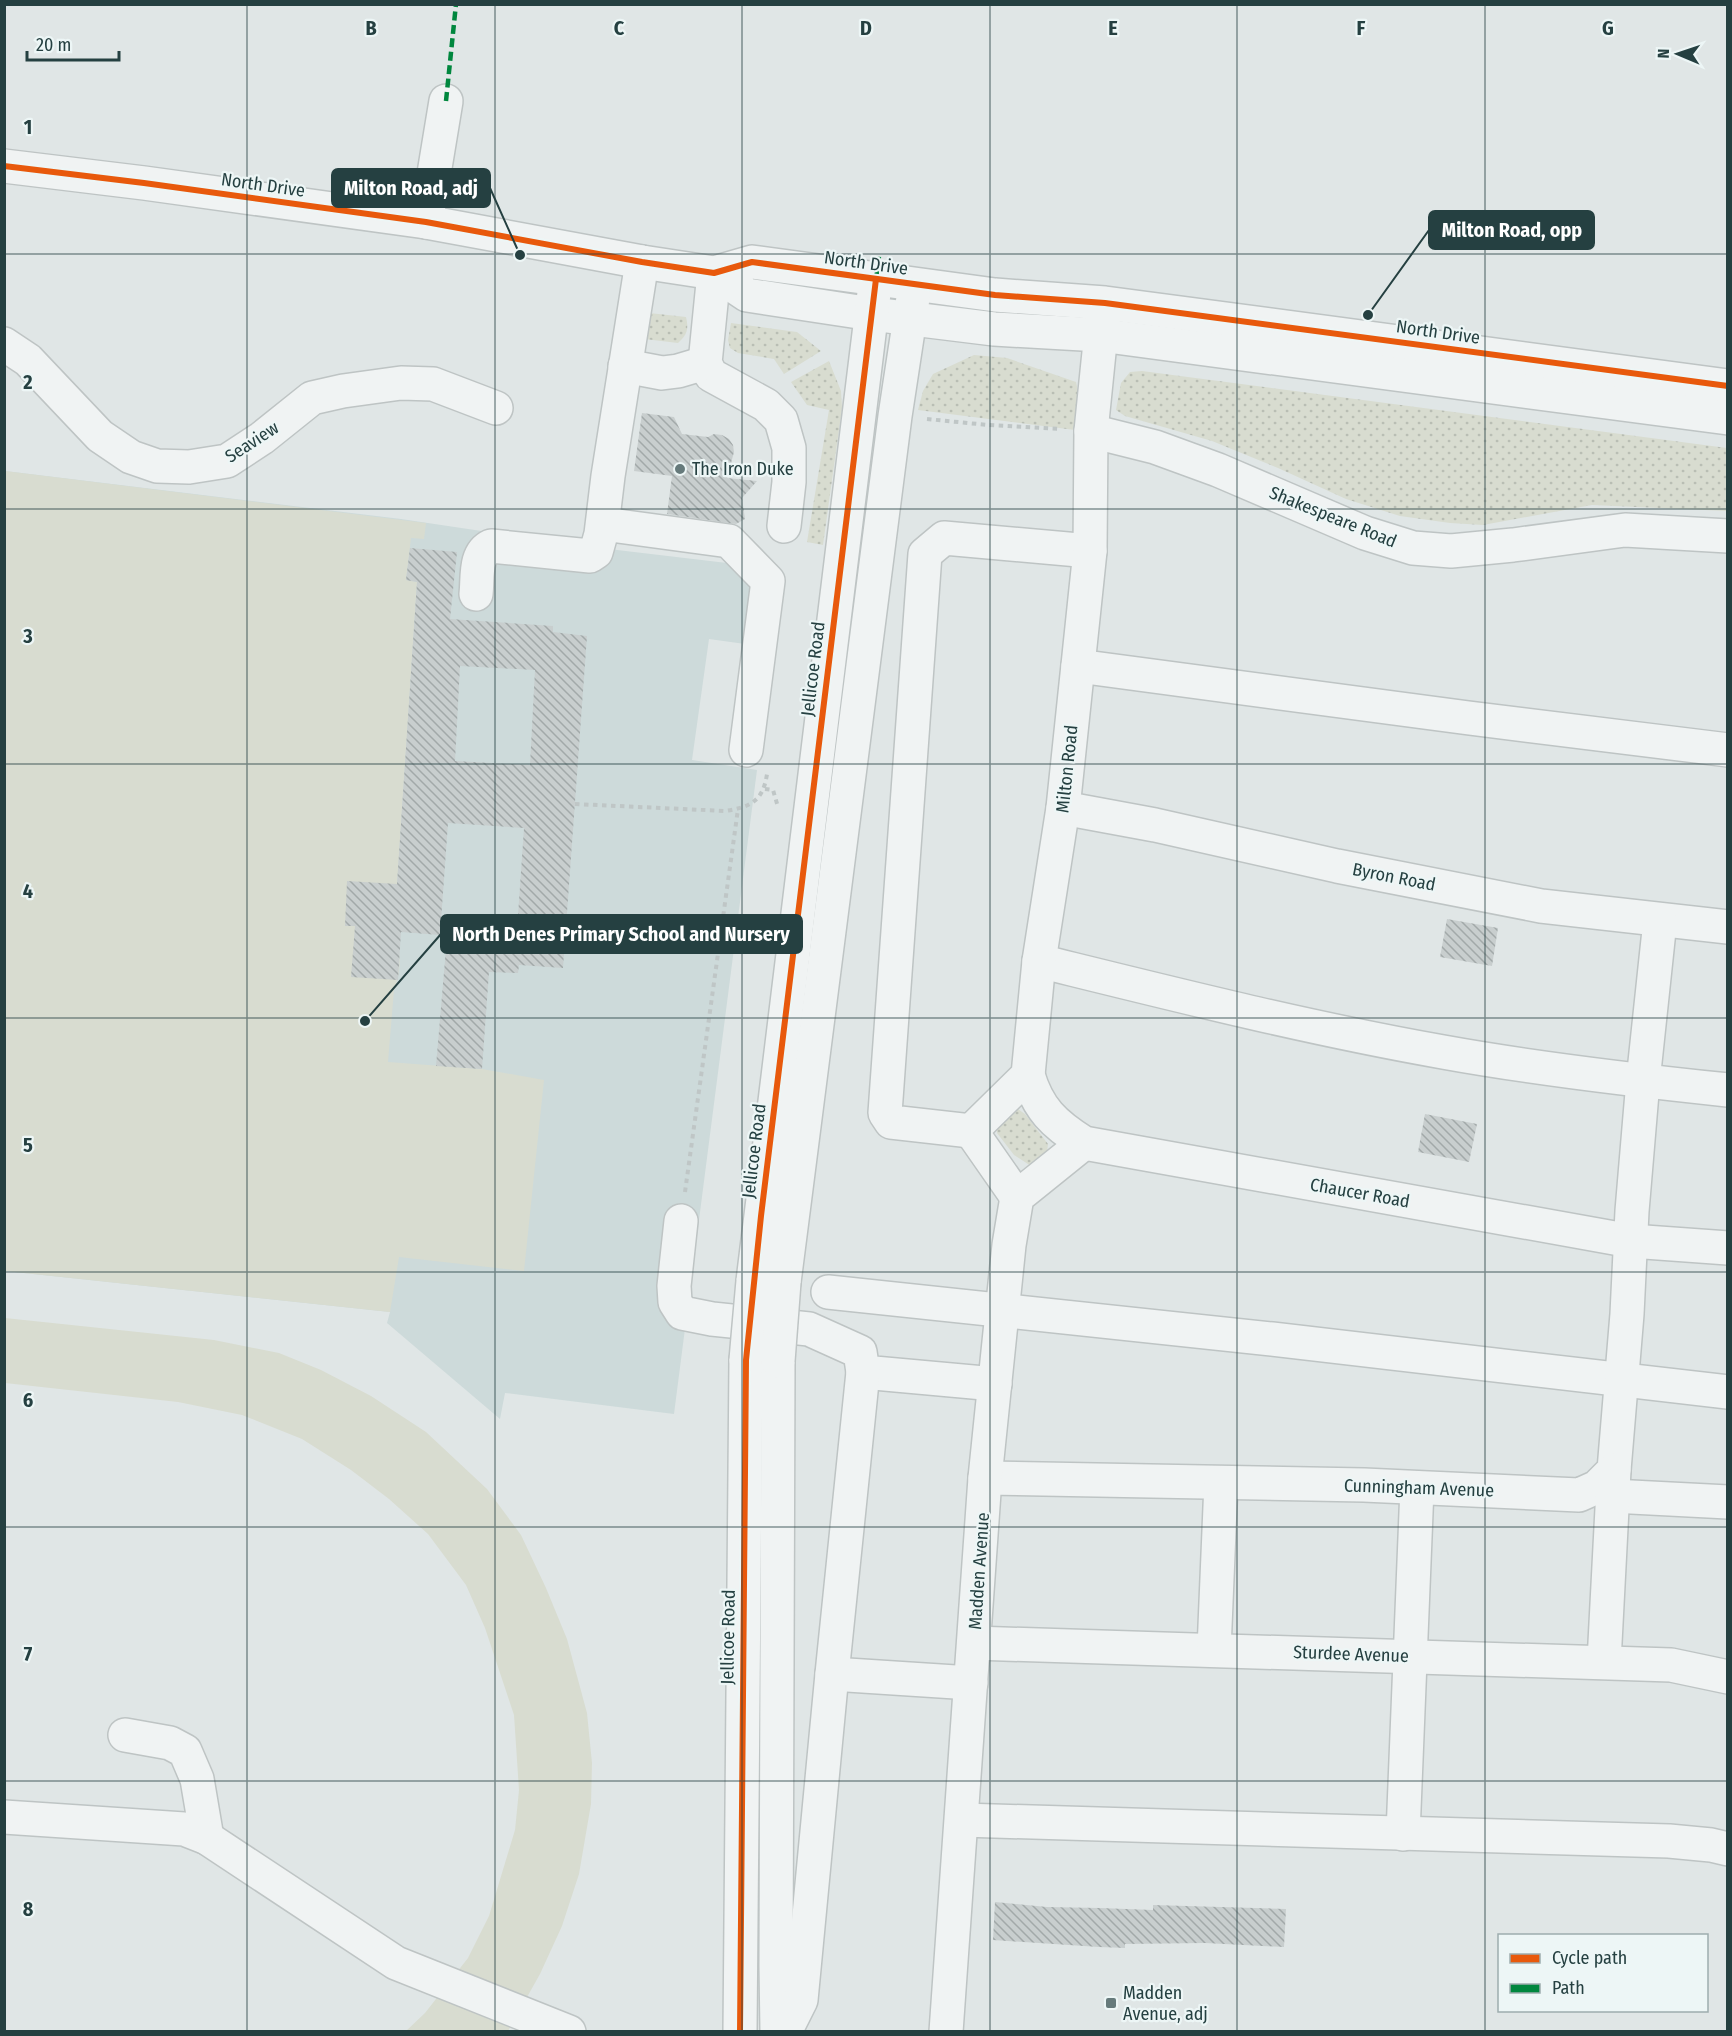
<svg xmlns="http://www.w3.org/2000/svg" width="1732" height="2036" viewBox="0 0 1732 2036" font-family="'Fira Sans Condensed',sans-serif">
  <defs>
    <pattern id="grass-dots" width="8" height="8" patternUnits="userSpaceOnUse" patternTransform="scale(1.5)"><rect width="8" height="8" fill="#d8dcd0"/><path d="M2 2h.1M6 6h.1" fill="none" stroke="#b9beb4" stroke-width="1.8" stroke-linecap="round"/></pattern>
    <pattern id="building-back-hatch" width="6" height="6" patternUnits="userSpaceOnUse" patternTransform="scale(1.5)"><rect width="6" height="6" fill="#c8cece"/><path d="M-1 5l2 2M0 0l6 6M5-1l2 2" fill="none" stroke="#a2a9a9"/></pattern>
  </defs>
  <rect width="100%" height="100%" fill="#e0e6e6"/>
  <path fill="#cddada" d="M5,471L401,519L575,545L727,563L754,588L745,644L709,639L692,760L757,770L674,1414L505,1393L500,1419L387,1323L390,1312L5,1271Z"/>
  <g fill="url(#grass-dots)">
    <path d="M640,312L686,317C689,329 687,335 678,343L636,338Z"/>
    <path d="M731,323L797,332L821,351L784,374L774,359L738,353L730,348L728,340Z"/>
    <path d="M974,355L1007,358L1076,382L1078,391L1075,430L918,410L923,391L933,374Z"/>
    <path d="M829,361L841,391L842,408L823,545L807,542L829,410L807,405L791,382Z"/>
    <path d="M1142,371L1727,448V511L1592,505L1483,525L1450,523L1400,516L1346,499L1278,468L1212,441L1125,416L1116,410L1121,383L1130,372Z"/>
    <path d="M1015,1107L1025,1114L1048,1144L1047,1152L1031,1166L1014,1155L997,1133V1122Z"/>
  </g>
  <g fill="#d8dcd0">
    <path d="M5,471L426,523L424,539L411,538L406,580L417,582L394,931C401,953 402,969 394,990L388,1062L482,1069L544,1080L524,1271L399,1257L390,1312L5,1271Z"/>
    <path d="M5,1318L214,1340L279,1353L321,1370L371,1396L426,1432L487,1489L521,1535L546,1588L567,1639L587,1713L592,1763L591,1804L579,1874L562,1926L540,1974L508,2031H406L425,2013L468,1958L489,1916L515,1830L519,1790L514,1715L485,1628L466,1585L428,1534L389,1499L351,1470L302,1439L242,1415L178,1402L5,1383Z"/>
  </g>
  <g fill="url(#building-back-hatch)" fill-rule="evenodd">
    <path d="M642,413L674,417L682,434L708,437L714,434L722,435L729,439L733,445L734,452L727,478L757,481L742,498L745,519L736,524L667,514L672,476L634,471Z"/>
    <path d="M410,548L457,552L450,619L553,626V632L587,636L563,968L519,965L518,973L489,972L482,1069L436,1066L448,925L517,930L524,828L448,823L440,935L401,932L398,980L351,977L355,926H345L347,881L397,884L417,582L406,580ZM460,666L535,670L530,765L455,761Z"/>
    <path d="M1447,919L1498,928L1492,966L1440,957Z"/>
    <path d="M1425,1114L1477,1124L1469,1162L1418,1152Z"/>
    <path d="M995,1902L1047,1907L1100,1908L1153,1910V1905L1286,1909L1284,1947L1205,1943L1125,1944V1948L1099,1947L993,1940Z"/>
  </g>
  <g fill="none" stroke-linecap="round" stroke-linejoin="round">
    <defs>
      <g id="minor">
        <path d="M4,166L144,183L426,222L642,262L714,273L752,262L995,295L1105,303L1728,386"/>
        <path d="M426,222L446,101"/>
        <path d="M714,273L747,295L872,314L994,329L1100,335L1728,418"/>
        <path d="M714,273L705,363L711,375L766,405L781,420L789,448V482L784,526"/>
        <path d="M4,344L28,360L100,436L131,457L157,466L189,467L227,461L262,438L312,398L343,391L401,383L433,384L496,408"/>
        <path d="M625,366L662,373L678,371L705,363"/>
        <path d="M1091,431L1155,447L1218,470L1365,533L1413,548L1451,551L1513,545L1625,530L1728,536"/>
        <path d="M603,524L729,541L768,581L746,750"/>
        <path d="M476,594C478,578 474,554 491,546L590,556L596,552L601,534L608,476L642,262"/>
        <path d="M1078,666L1469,718L1728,750"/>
        <path d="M1063,808L1155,825L1337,866L1541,906L1728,927"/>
        <path d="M1039,961C1173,994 1307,1028 1443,1052C1537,1069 1632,1080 1728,1090"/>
        <path d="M1028,1075C1038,1109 1054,1124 1084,1143L1631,1241L1728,1248"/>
        <path d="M971,1131L891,1122L885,1113L925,554L944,538L1090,551"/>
        <path d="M1017,1197L971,1131L1028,1075L1039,961L1063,808L1090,551L1091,431L1103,313"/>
        <path d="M681,1221L674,1286L675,1302L682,1313L712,1319L809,1329L860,1352L863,1372L995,1384"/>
        <path d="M753,1281L874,293"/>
        <path d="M784,1282L895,416L913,298"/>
        <path d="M828,1292L1272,1339L1728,1392"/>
        <path d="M985,1478L1364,1485L1579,1495L1597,1487L1614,1470L1627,1314L1632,1211L1643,1081L1660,921"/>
        <path d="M1612,1496L1728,1502"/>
        <path d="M974,1643L1671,1665L1728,1677"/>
        <path d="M1214,1650L1221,1483"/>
        <path d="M1604,1662L1614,1470"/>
        <path d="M832,1674L971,1683"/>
        <path d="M125,1735L170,1743L185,1751L197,1779L207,1838"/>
        <path d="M4,1817L184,1829L207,1838L396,1963L569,2032"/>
        <path d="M962,1820L1669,1841L1711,1845L1728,1849"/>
        <path d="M1403,1834L1417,1488"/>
        <path d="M740,2032L746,1360"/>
        <path d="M777,2032L776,1966L778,1361"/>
        <path d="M785,2032L801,2000L832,1674L863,1372"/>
        <path d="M946,2032L985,1478L1009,1245L1017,1197L1084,1143"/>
      </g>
    </defs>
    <use href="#minor" stroke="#bec4c4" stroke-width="36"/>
    <g stroke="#bfc6c6" stroke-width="4" stroke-dasharray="4.5 4.5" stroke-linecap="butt">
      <path d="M927,419L988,425L1060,429"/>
      <path d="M765,789L773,790L778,807"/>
      <path d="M575,804L725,811C751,807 763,801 767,774"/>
      <path d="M685,1192L738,809"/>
    </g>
    <use href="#minor" stroke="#f0f3f3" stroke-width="33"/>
    <defs>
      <g id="minor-bridge">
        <path d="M746,1360L753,1281"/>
        <path d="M778,1361L784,1282"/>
      </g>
    </defs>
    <use href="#minor-bridge" stroke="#bec4c4" stroke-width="36" stroke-linecap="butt"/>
    <use href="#minor-bridge" stroke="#f0f3f3" stroke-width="33"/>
    <g stroke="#00873e" stroke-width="4.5" stroke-dasharray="9 4.5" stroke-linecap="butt">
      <path d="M446,101L456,4"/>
      <path d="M876,279L879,256"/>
    </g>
    <defs>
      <g id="cycleway">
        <path d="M4,166L144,183L426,222L642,262L714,273L752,262L995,295L1105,303L1728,386"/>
        <path d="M740,2032L746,1360L761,1216L876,279"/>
      </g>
    </defs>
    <use href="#cycleway" stroke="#edf6f6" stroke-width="10"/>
    <use href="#cycleway" stroke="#e8590c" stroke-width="6"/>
  </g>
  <path fill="none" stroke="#254041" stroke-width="1.5" stroke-opacity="0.55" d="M247,4V2032M495,4V2032M742,4V2032M990,4V2032M1237,4V2032M1485,4V2032M4,254H1728M4,509H1728M4,764H1728M4,1018H1728M4,1272H1728M4,1527H1728M4,1781H1728"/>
  <g fill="#667a7b" stroke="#edf6f6" stroke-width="2">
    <circle cx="680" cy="469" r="6"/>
    <rect x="1105" y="1997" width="12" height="12" rx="3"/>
  </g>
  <g text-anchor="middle" stroke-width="4.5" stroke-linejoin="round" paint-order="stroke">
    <g font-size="18" fill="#254041" stroke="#edf6f6">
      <text transform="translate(263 185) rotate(8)" y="6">North Drive</text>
      <text transform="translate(866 263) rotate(8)" y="6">North Drive</text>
      <text transform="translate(1438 332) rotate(8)" y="6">North Drive</text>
      <text transform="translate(252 442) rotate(-33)" y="6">Seaview</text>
      <text transform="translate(1333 517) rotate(22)" y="6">Shakespeare Road</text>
      <text transform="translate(813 669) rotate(-83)" y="6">Jellicoe Road</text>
      <text transform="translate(1067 769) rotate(-84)" y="6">Milton Road</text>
      <text transform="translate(1394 877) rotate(11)" y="6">Byron Road</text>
      <text transform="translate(754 1151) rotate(-83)" y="6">Jellicoe Road</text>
      <text transform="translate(1360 1193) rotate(10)" y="6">Chaucer Road</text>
      <text transform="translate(1419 1488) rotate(2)" y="6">Cunningham Avenue</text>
      <text transform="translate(979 1571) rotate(-86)" y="6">Madden Avenue</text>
      <text transform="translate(728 1637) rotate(-89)" y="6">Jellicoe Road</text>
      <text transform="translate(1351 1654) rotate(2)" y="6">Sturdee Avenue</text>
    </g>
    <g font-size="18" fill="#254041" stroke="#edf6f6" text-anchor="start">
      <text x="692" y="475">The Iron Duke</text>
      <text x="1123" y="1999">Madden<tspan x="1123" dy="21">Avenue, adj</tspan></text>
    </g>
  </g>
  <g font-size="20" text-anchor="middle" font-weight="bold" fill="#254041" stroke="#edf6f6" stroke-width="4.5" stroke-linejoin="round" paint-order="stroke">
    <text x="371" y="35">B</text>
    <text x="619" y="35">C</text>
    <text x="866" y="35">D</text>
    <text x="1113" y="35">E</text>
    <text x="1361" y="35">F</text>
    <text x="1608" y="35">G</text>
    <text x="28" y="134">1</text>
    <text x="28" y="389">2</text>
    <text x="28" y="643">3</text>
    <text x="28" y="898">4</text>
    <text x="28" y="1152">5</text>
    <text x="28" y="1407">6</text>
    <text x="28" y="1661">7</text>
    <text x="28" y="1916">8</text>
  </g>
  <path fill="none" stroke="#254041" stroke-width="2" d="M520 255L490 188M1368 315L1429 230M365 1021L441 934"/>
  <g fill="#254041" stroke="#edf6f6" stroke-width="2">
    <circle cx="520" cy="255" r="6"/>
    <circle cx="1368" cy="315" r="6"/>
    <circle cx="365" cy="1021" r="6"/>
  </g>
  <g fill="#254041" stroke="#254041" stroke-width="2">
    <rect x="332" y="169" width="158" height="38" rx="6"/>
    <rect x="1429" y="211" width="165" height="38" rx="6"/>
    <rect x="441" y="915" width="361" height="38" rx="6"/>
  </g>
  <g font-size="20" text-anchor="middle" font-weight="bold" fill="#fff">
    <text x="411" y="195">Milton Road, adj</text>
    <text x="1512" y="237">Milton Road, opp</text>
    <text x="621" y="941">North Denes Primary School and Nursery</text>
  </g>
  <rect width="1732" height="2036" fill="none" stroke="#254041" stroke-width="12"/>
  <rect x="1498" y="1934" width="210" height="78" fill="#edf6f6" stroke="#9dadae" stroke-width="1.5"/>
  <rect x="1510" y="1954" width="30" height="9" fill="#e8590c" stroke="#9dadae" stroke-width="1.5"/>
  <text x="1552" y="1964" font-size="18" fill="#254041">Cycle path</text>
  <rect x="1510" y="1984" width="30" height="9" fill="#00873e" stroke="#9dadae" stroke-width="1.5"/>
  <text x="1552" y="1994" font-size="18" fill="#254041">Path</text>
  <g transform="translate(1678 54) rotate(272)" stroke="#edf6f6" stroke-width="4.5" paint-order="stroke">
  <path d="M0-4.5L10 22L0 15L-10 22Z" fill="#254041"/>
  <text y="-9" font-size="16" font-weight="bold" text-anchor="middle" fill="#254041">N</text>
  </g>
  <path d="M27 51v9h92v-9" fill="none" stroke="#254041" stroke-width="3"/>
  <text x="36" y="51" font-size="18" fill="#254041" stroke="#edf6f6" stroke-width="4.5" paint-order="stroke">20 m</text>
</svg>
